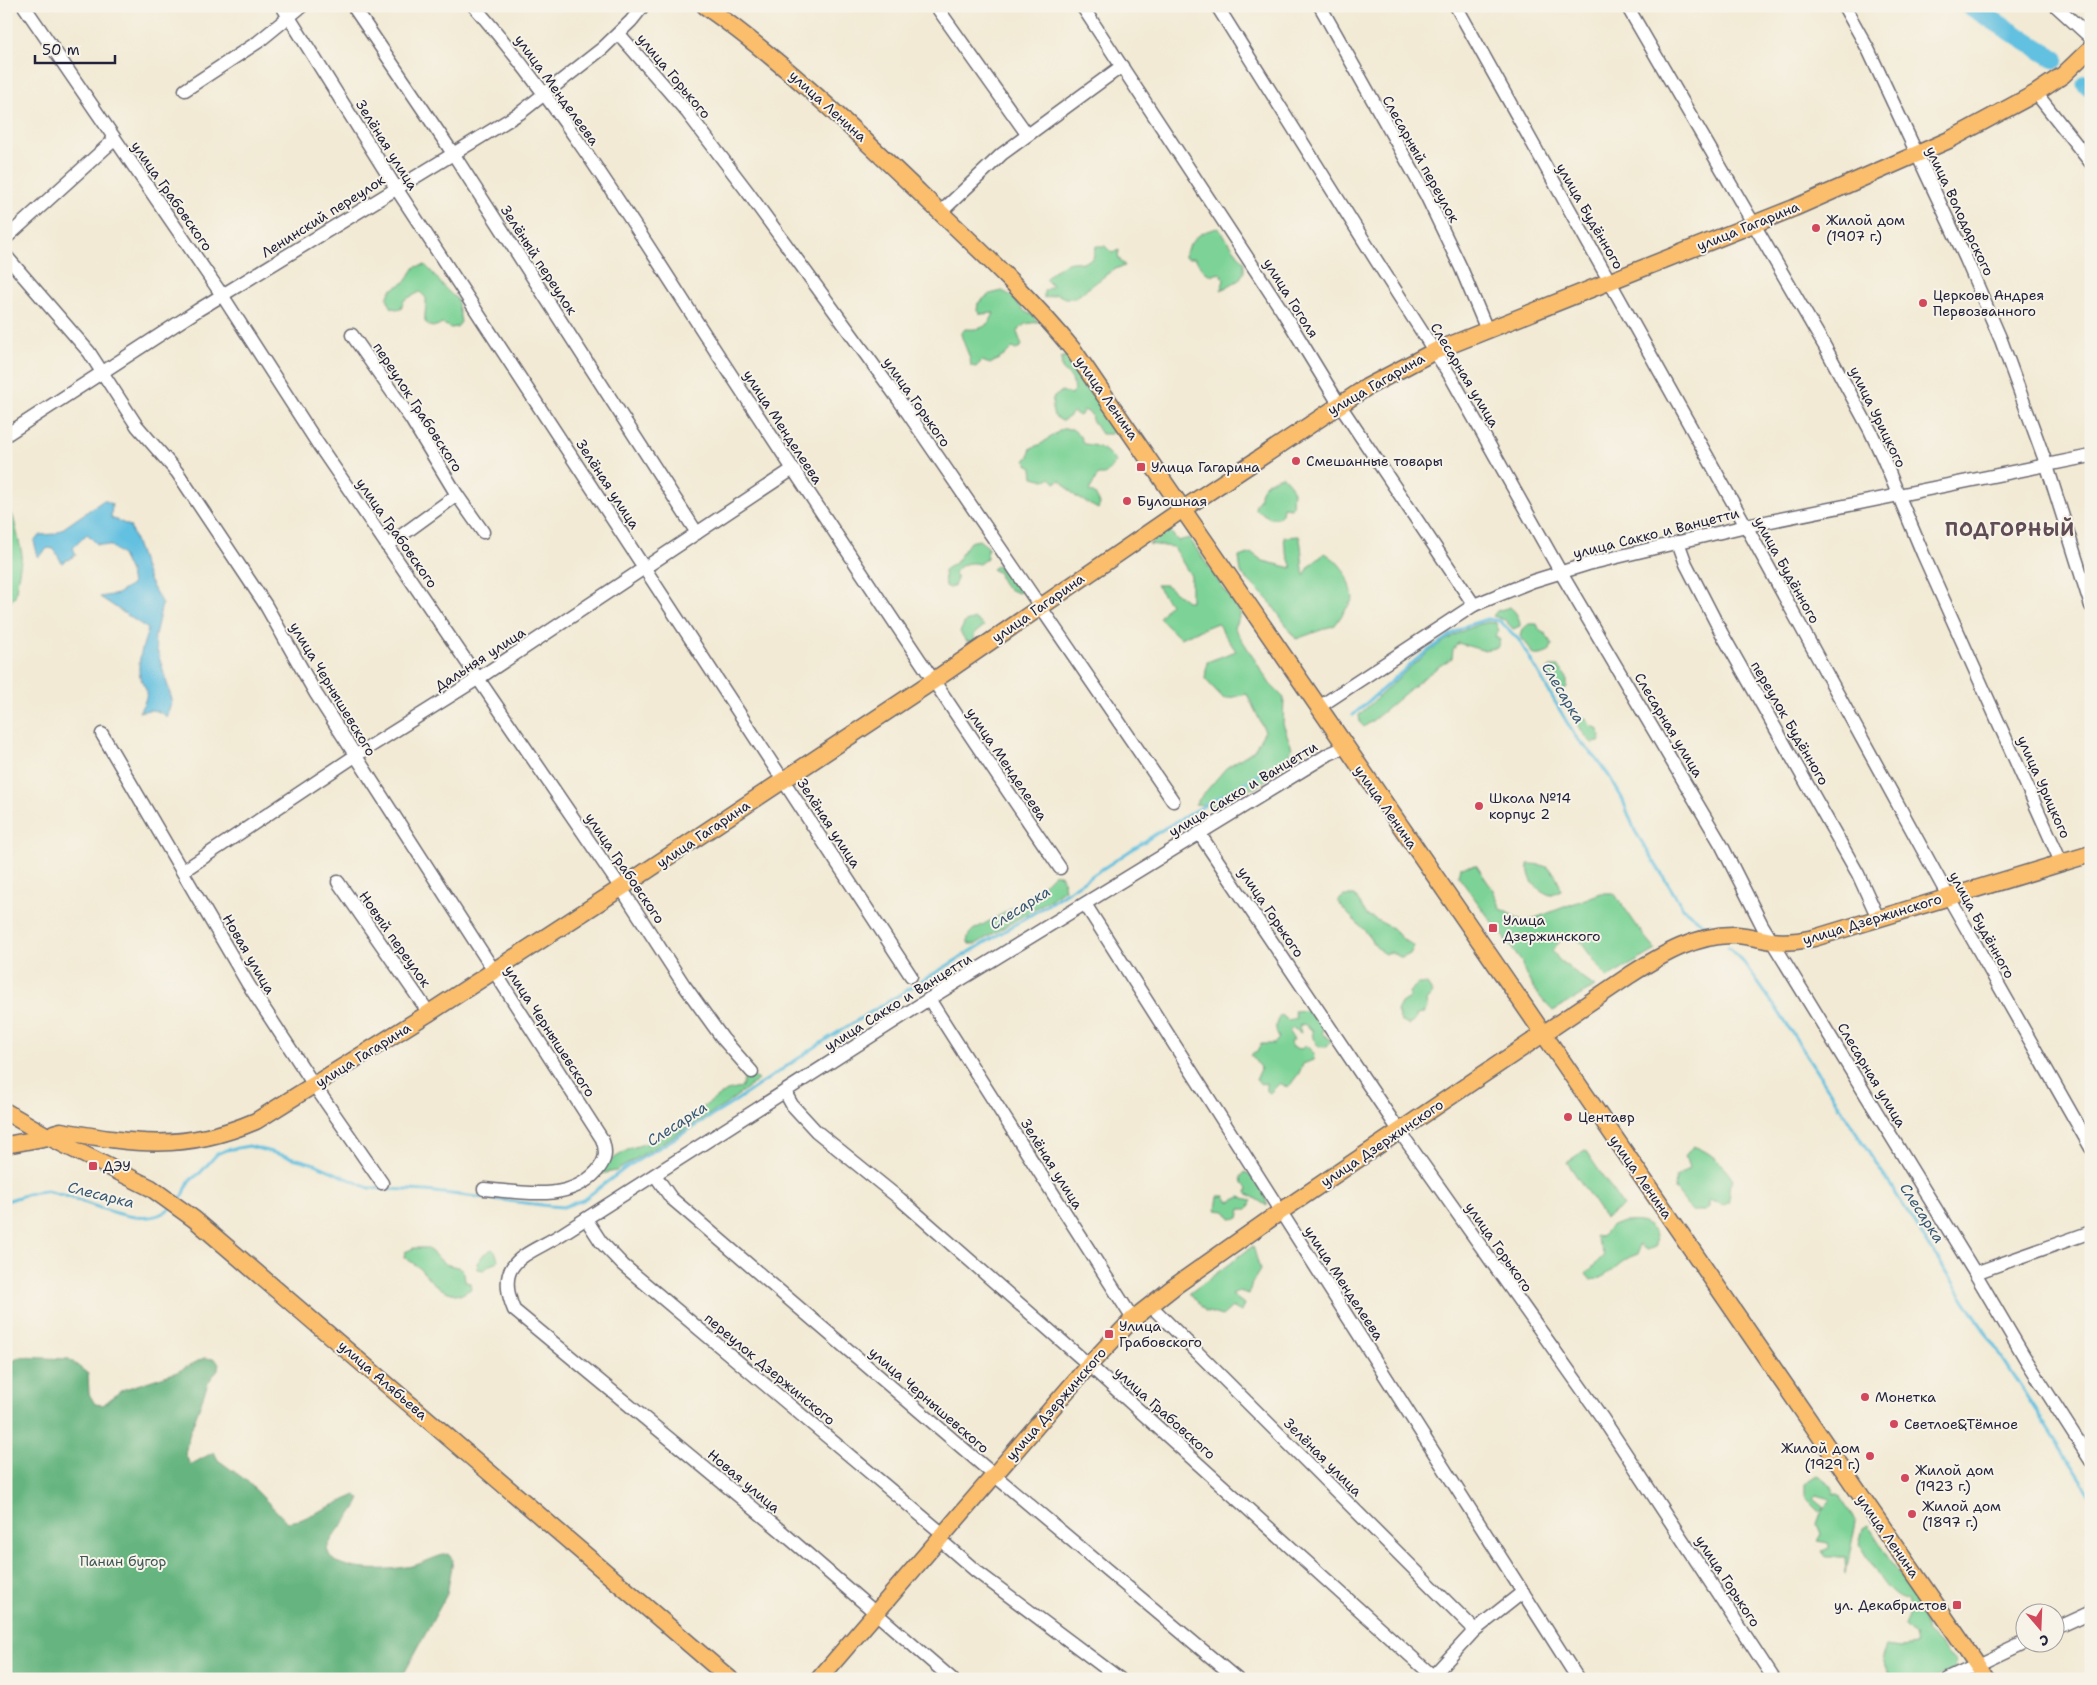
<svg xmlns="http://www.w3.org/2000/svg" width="2097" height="1685" viewBox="0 0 2097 1685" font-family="'Shantell Sans',sans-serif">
  <rect width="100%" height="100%" fill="#f7f3e8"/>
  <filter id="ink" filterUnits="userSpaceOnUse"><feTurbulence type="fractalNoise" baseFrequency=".02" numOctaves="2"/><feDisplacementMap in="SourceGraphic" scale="10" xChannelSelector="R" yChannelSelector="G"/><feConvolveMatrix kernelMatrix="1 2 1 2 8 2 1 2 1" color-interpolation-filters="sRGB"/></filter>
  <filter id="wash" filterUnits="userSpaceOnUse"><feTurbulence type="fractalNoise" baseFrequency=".0096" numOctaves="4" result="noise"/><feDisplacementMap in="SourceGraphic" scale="20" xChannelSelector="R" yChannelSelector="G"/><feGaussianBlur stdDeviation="1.12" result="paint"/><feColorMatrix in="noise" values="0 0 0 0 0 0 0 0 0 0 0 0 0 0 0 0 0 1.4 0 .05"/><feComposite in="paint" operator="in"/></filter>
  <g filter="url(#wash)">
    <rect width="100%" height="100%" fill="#f2ead4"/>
    <g fill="#7dd397" stroke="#507a69">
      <path d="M1218,228L1244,262V272L1239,280L1221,290L1224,280L1221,273L1211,275L1204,271L1195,258H1187L1184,256C1192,239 1198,232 1218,228Z"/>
      <path d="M1096,246H1105L1112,253L1119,250L1118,257L1125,266L1114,269L1075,298H1065L1057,294L1044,298V291L1052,286L1045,279C1056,269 1067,258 1083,263L1093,258Z"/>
      <path d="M425,265C438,277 441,287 457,299L461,322L457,327L451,328L443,324L432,327L425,322C424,313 427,307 426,298L420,292L404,300L401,308L396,309L391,307L387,298L391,290L405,282L415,267Z"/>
      <path d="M1002,291C1017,297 1016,305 1026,312C1032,315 1034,316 1038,322L1025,324L1017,332L1022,346L1016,350L1012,348L1004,356L990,364L982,361L976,367L971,366C970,354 964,346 961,334L965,329C980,330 988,328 994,313L981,314L977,311L978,303L990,294Z"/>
      <path d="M1067,356L1082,371L1081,385C1092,393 1101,399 1103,413L1110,418L1115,429L1111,434H1101L1092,420L1091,414L1084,410L1080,416L1073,412L1069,417L1062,421L1054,416L1052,409L1053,398L1062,391L1071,395L1074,391L1072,379L1062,369L1061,358Z"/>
      <path d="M1062,429H1072L1079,435L1084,444C1099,445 1107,450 1116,462L1105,475H1098L1089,491L1095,494L1100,504L1098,509L1075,496L1060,480L1055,483L1050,478L1045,480L1033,477L1032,468L1025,461L1029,456L1031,448L1041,444Z"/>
      <path d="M1283,476L1291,485L1293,493C1291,499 1294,503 1291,508L1283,507L1282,514L1278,518H1270L1255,509L1256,504L1260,499C1259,485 1271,479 1283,476Z"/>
      <path d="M6,510L13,516L22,554L15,597L6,605Z"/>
      <path d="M1169,530L1178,541L1189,538L1241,614L1234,627L1270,684L1284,698L1283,724L1292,748L1284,765L1256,788L1236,791L1213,806L1195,804L1226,768L1254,750L1265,731L1247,694L1224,699L1205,679L1207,662L1236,651L1217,623L1180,638L1159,618L1170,604L1156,585H1166L1187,601H1191V576L1173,547L1149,544Z"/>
      <path d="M1299,536C1303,549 1301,562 1304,575L1310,566L1325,553C1343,564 1350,578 1353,599L1335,625L1296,639L1270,602L1241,573L1239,557L1252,553L1263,561L1292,568L1285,548L1284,537Z"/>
      <path d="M979,540L988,547L987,558L979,564C967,561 962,564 954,573L957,579L954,586L949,588L945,586L944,570L955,563L970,542Z"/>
      <path d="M998,565C1008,567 1017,579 1023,588L1019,593C1009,591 1000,584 999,573L992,569Z"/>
      <path d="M1510,607C1516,612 1520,618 1520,626L1513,629L1505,620L1493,616L1497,611Z"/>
      <path d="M975,619L984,626L974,634L975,643L966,641L960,632L965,622Z"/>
      <path d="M1487,622L1496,623L1499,631L1495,636L1500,640L1497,648L1482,650L1458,643L1453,650L1452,658C1419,678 1395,704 1364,727L1360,723L1359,715L1363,711C1400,678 1437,635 1487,622Z"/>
      <path d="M1529,624H1537L1540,631L1546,634L1552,645L1549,652L1541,655H1533L1529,647L1520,636L1522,630Z"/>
      <path d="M1550,667H1559L1567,678V687L1563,691L1556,688L1555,678L1546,673Z"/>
      <path d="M1580,716L1587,719L1590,726L1597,728L1601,737L1599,742L1592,743C1584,736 1581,728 1575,721Z"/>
      <path d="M1528,864C1549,864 1556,870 1561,890L1550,895C1534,888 1529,881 1528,864Z"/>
      <path d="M1476,865L1493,890L1501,909L1525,922L1601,893H1614L1644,936L1656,950L1607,978L1577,937L1562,940L1552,950L1559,960L1595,987L1553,1011C1538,996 1527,982 1521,961L1458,876L1460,867Z"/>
      <path d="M1055,873L1062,876L1065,889L1051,899L976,944H969C966,938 968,935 973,930C1003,914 1032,898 1055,873Z"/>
      <path d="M1344,896H1355L1367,915L1392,928L1403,939L1414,946L1410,954L1402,958L1391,952L1385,954C1375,949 1372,939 1365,931C1355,920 1345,913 1338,901Z"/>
      <path d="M1418,984H1427L1433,993L1426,1001L1427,1008L1424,1013L1418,1014L1414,1022L1408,1025L1401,1021L1397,1011L1401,1003L1409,998V992Z"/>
      <path d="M1310,1010L1323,1028L1322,1033L1331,1041L1326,1047L1318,1046L1313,1038L1312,1030L1304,1024L1299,1026L1301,1033L1293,1028L1289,1032L1294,1040L1290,1042L1292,1047L1301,1049L1306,1046L1314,1053L1313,1060L1303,1064L1299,1073L1288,1088L1280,1083L1270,1093L1266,1091V1083L1261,1084L1256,1080L1261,1069L1251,1055L1257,1052L1261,1044H1274L1279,1038C1274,1029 1275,1022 1281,1015L1288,1020L1296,1018L1294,1011Z"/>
      <path d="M752,1076L758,1080L725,1105L616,1171L601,1174L608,1162L631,1148L651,1142L727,1091L741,1088L745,1078Z"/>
      <path d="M1693,1146C1711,1152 1723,1164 1733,1179C1728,1190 1731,1194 1728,1203L1724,1205L1709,1200V1207L1704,1211H1692L1675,1189L1676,1177L1689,1168L1685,1156Z"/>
      <path d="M1585,1150L1623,1206L1605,1218L1567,1162Z"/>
      <path d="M1245,1172C1256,1176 1267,1195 1267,1206L1247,1193L1248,1189L1242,1183L1241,1177Z"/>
      <path d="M1218,1196H1225L1229,1202L1240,1197L1252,1200L1248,1209H1241L1239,1218L1231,1219L1225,1211L1216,1210Z"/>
      <path d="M1623,1222C1628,1222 1636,1221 1640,1222C1652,1225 1660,1236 1655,1247L1647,1250L1639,1245L1638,1254C1618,1259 1610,1279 1591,1280L1586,1274L1604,1255L1595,1236L1602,1237L1610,1227Z"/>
      <path d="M1253,1246L1260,1270L1252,1283L1249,1294L1239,1291L1232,1295L1244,1304L1241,1312L1232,1307L1222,1316L1205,1311L1190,1293Z"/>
      <path d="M414,1248H427L445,1264L461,1268L464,1273L465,1281L470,1283L471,1289L460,1295C440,1291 436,1286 423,1272C418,1266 410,1261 404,1257L405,1252Z"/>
      <path d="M492,1249L496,1253L498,1260L496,1263L490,1265L484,1270L478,1269L477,1263L484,1254Z"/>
      <path d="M1818,1476C1826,1481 1832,1484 1833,1494L1839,1496L1856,1521L1846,1573L1845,1557H1826L1822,1551L1829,1548V1543L1817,1541L1821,1534L1817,1524L1821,1513L1830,1499L1816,1495L1813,1498L1824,1507L1819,1511L1805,1497V1484Z"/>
      <path d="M1868,1525L1919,1604L1926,1631L1941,1645L1948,1655L1955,1659L1956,1669L1933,1679H1896L1889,1673L1882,1656L1886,1646L1900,1648L1916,1646L1914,1635L1905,1626L1910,1614L1907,1600C1886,1599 1870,1559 1859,1544L1863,1528Z"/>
    </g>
    <path fill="#66b580" stroke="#446c5e" d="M20,1357L69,1359L88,1374L89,1394L95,1404L103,1405L122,1390L177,1372L204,1358L215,1359L219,1363L218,1369L208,1383L190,1432L185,1453L190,1465L214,1452L218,1460L247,1481L287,1522L300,1520L356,1495L360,1499C352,1518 334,1530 327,1549C329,1555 332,1561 339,1563C360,1572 390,1570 412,1566C425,1563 435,1556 448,1554L453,1560L447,1594L401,1679H6V1365Z"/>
    <path fill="#62c0e0" stroke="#42718e" d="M104,500L112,504L111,518L130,526L149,580L162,604L154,640L172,700L167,717C157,709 151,709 139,712C156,685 139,690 139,668C139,655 145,641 148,629L100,597L117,594L132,585L130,572L122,555L111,546L97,544L87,534L73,548L76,555L62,563L54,549L48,548L38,557L34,541L41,535L55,534Z"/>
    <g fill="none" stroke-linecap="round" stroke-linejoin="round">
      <g stroke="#62c0e0" stroke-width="3">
        <path d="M1353,715L1418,658L1452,634L1466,626L1487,619L1500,621L1519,640L1575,736L1596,758L1609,776L1622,798L1635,831L1683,908L1704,925"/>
        <path d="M1728,947L1744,963L1778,1011L2091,1496"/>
        <path d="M178,1200L183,1196L189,1181L200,1173L217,1154L226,1150L249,1146L315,1164L369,1188L426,1191L550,1206L563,1207L583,1200L627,1167L728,1106L830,1037L1047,905L1165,828L1260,774L1311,743"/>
        <path d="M6,1201C17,1198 33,1191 44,1191C76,1193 142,1236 170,1208"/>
      </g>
      <g stroke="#62c0e0" stroke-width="19">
        <path d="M1970,6L2055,59"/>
        <path d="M2086,84L2091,87"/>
      </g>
    </g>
  </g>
  <g filter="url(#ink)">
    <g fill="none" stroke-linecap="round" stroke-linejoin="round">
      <defs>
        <g id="minor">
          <path d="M24,6L222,295L318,444L621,888L684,985L723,1039L752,1072"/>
          <path d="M282,6L396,188L911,976"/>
          <path d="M353,6L454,155L697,533"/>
          <path d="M474,6C570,117 646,244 726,367C836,535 947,702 1060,868"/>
          <path d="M936,6L1027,134"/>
          <path d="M1082,6L1283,312L1339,404L1474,605"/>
          <path d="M1217,6L1376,260L1451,377L1561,573L1722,846L1762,925L1975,1273L2025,1358L2091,1461"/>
          <path d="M1320,6L1426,195L1461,268L1487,330"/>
          <path d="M1456,6L1746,526L1948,896L2091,1148"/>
          <path d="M1627,6L1824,345L1870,430L1883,458L1923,554L2061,862"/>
          <path d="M1844,6L1868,49L1966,259L2001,340L2047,466L2091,606"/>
          <path d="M2056,6L2091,38"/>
          <path d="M619,34L687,112L747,191L899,400L1173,801"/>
          <path d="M185,90L258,42L302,6"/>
          <path d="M2036,93L2091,163"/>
          <path d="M940,213L1002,154L1122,66"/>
          <path d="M6,238L114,140"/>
          <path d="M6,256L89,352L137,426L177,472L265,604L316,694L602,1139C607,1152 606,1160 597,1171C568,1203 522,1192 484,1189"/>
          <path d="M352,335L411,419L457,495L483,532"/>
          <path d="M6,435L198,310L520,113L603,48L631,21L643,6"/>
          <path d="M1678,542L1686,564L1722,634L1858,874L1878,918"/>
          <path d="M387,546L457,495"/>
          <path d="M1319,707L1474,605L1533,581L1588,564L1746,526L2091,456"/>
          <path d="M102,734L248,984L314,1085L382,1183"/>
          <path d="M1199,833L1400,1132L1603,1419L1774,1679"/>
          <path d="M183,871L355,756L479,678L793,469"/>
          <path d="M338,882L429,1013"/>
          <path d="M1085,904L1578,1679"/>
          <path d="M929,999L1133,1319"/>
          <path d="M785,1092L792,1105L816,1131L900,1199L1089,1365L1436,1679"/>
          <path d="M655,1175L671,1198L684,1209L994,1475L1237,1679"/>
          <path d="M586,1219L601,1242L623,1265L943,1534"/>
          <path d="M1975,1273L2091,1232"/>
          <path d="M1150,1305L1475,1630"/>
          <path d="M939,1539L976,1571L1120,1679"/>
          <path d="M2054,1629L2091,1612"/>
          <path d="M952,1679L781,1531L514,1310C493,1260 527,1256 562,1234L929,999L1329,754L1345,747"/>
          <path d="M1430,1679L1475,1630L1523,1592"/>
          <path d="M1948,1679L2026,1642"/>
        </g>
        <g id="major">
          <path d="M705,6C783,61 851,127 920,193C973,244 1027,293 1074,351L1987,1679"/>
          <path d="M6,1112L49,1137L151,1188L194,1219L730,1679"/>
          <path d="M49,1137L54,1133L61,1131C135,1144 184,1152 256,1121L429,1013L621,888L933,681L1183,509L1367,387L1435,351L1794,208L1949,140L2036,93L2063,75L2091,48"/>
          <path d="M6,1145L49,1137"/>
          <path d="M819,1679L1089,1365L1133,1319L1175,1286L1280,1212L1630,975C1661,955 1698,933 1737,935C1749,936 1760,939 1772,941C1786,943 1800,941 1814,938L2091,854"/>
        </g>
      </defs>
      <use href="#minor" stroke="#6b6871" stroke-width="15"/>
      <use href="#major" stroke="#6b6871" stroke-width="19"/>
      <use href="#minor" stroke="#fff" stroke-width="12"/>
      <use href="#major" stroke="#fabe6d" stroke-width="16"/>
    </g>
  </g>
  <g fill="#d1495b" stroke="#f7f3e8" stroke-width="2">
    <circle cx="1816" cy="228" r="5"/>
    <circle cx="1923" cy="303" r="5"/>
    <circle cx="1296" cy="461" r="5"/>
    <rect x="1136" y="462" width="10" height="10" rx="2.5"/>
    <circle cx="1127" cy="501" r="5"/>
    <circle cx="1479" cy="806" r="5"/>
    <rect x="1488" y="923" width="10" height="10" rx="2.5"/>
    <circle cx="1568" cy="1117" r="5"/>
    <rect x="88" y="1161" width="10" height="10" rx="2.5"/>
    <rect x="1104" y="1329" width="10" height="10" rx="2.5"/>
    <circle cx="1865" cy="1397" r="5"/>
    <circle cx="1894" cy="1424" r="5"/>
    <circle cx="1870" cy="1456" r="5"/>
    <circle cx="1905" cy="1478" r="5"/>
    <circle cx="1912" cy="1514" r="5"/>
    <rect x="1952" y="1600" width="10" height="10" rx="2.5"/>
  </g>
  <g text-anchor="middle" stroke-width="4" stroke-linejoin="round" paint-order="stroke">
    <g font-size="14" fill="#22223b" stroke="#f7f3e8">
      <text transform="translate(674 76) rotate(50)" y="5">улица Горького</text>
      <text transform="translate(557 90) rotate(54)" y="5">улица Менделеева</text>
      <text transform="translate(828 106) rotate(42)" y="5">улица Ленина</text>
      <text transform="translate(387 145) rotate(58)" y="5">Зелёная улица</text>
      <text transform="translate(1421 159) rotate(61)" y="5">Слесарный переулок</text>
      <text transform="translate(172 196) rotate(55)" y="5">улица Грабовского</text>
      <text transform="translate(1960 211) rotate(65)" y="5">улица Володарского</text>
      <text transform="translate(323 216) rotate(-32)" y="5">Ленинский переулок</text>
      <text transform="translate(1590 216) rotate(60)" y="5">улица Будённого</text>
      <text transform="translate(1748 226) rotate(-22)" y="5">улица Гагарина</text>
      <text transform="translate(539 260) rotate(57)" y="5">Зелёный переулок</text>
      <text transform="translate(1291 298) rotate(58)" y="5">улица Гоголя</text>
      <text transform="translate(1465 375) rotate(59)" y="5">Слесарная улица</text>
      <text transform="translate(1376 384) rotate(-30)" y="5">улица Гагарина</text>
      <text transform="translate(1107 398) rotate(55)" y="5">улица Ленина</text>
      <text transform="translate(917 402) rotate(55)" y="5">улица Горького</text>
      <text transform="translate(418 407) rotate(57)" y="5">переулок Грабовского</text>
      <text transform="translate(1878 417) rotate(64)" y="5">улица Урицкого</text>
      <text transform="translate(783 427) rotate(57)" y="5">улица Менделеева</text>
      <text transform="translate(608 484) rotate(57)" y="5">Зелёная улица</text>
      <text transform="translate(397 533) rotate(55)" y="5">улица Грабовского</text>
      <text transform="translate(1656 533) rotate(-14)" y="5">улица Сакко и Ванцетти</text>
      <text transform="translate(1787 570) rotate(61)" y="5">улица Будённого</text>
      <text transform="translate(1038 608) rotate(-35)" y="5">улица Гагарина</text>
      <text transform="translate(480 659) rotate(-33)" y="5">Дальняя улица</text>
      <text transform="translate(333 689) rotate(59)" y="5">улица Чернышевского</text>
      <text transform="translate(1790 723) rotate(60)" y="5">переулок Будённого</text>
      <text transform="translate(1669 725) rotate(59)" y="5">Слесарная улица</text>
      <text transform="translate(1007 764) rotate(56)" y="5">улица Менделеева</text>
      <text transform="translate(2044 787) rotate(66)" y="5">улица Урицкого</text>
      <text transform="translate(1243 789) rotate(-31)" y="5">улица Сакко и Ванцетти</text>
      <text transform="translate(1386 807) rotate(55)" y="5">улица Ленина</text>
      <text transform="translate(829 823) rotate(57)" y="5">Зелёная улица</text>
      <text transform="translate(703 834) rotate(-34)" y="5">улица Гагарина</text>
      <text transform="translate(625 868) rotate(56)" y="5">улица Грабовского</text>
      <text transform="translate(1271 912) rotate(56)" y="5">улица Горького</text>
      <text transform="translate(1872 919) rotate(-17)" y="5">улица Дзержинского</text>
      <text transform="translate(1982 925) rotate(61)" y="5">улица Будённого</text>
      <text transform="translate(395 939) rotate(55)" y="5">Новый переулок</text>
      <text transform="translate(249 954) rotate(60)" y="5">Новая улица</text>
      <text transform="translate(898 1002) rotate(-32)" y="5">улица Сакко и Ванцетти</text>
      <text transform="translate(550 1031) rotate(57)" y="5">улица Чернышевского</text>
      <text transform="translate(363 1055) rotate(-32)" y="5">улица Гагарина</text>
      <text transform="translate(1872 1075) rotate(59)" y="5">Слесарная улица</text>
      <text transform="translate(1382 1143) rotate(-34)" y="5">улица Дзержинского</text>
      <text transform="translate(1052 1164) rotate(58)" y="5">Зелёная улица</text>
      <text transform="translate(1641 1177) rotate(55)" y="5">улица Ленина</text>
      <text transform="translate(1499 1247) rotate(55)" y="5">улица Горького</text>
      <text transform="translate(1344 1283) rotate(57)" y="5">улица Менделеева</text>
      <text transform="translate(770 1369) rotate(40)" y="5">переулок Дзержинского</text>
      <text transform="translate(383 1380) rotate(41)" y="5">улица Алябьева</text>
      <text transform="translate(929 1400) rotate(41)" y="5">улица Чернышевского</text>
      <text transform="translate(1056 1404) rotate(-49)" y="5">улица Дзержинского</text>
      <text transform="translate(1165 1413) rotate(42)" y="5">улица Грабовского</text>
      <text transform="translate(1323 1457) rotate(45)" y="5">Зелёная улица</text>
      <text transform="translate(744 1481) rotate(40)" y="5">Новая улица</text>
      <text transform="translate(1888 1536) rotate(55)" y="5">улица Ленина</text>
      <text transform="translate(1728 1581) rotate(57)" y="5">улица Горького</text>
    </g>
    <g font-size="14" fill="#22223b" stroke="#f7f3e8" text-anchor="start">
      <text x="1826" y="225">Жилой дом<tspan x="1826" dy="16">(1907 г.)</tspan></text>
      <text x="1933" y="300">Церковь Андрея<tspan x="1933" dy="16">Первозванного</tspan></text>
      <text x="1306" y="466">Смешанные товары</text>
      <text x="1151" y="472">Улица Гагарина</text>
      <text x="1137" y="506">Булошная</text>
      <text x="1489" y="803">Школа №14<tspan x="1489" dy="16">корпус 2</tspan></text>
      <text x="1503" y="925">Улица<tspan x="1503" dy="16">Дзержинского</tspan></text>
      <text x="1578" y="1122">Центавр</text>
      <text x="103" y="1171">ДЭУ</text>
      <text x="1119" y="1331">Улица<tspan x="1119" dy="16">Грабовского</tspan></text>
      <text x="1875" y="1402">Монетка</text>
      <text x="1904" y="1429">Светлое&amp;Тёмное</text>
      <text x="1860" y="1453" text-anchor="end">Жилой дом<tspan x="1860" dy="16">(1929 г.)</tspan></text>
      <text x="1915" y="1475">Жилой дом<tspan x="1915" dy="16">(1923 г.)</tspan></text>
      <text x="1922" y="1511">Жилой дом<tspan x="1922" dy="16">(1897 г.)</tspan></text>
      <text x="1947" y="1610" text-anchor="end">ул. Декабристов</text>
    </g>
    <g font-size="14" fill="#3d5757" stroke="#f7f3e8">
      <text x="123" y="1566">Панин бугор</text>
    </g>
    <g font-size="15" font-style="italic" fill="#385975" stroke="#f7f3e8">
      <text transform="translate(1563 693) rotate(59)" y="5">Слесарка</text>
      <text transform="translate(1020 908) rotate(-32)" y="5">Слесарка</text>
      <text transform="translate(677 1124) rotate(-33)" y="5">Слесарка</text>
      <text transform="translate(101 1195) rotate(14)" y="5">Слесарка</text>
      <text transform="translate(1922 1213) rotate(57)" y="5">Слесарка</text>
    </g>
    <g font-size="19" font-weight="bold" letter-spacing="1" fill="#604c54" stroke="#f7f3e8">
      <text x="2010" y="536">ПОДГОРНЫЙ</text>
    </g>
  </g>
  <rect width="2097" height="1685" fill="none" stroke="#f7f3e8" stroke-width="25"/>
  <g transform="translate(2040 1628) rotate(161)"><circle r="24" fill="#f7f3e8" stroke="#a29fa3"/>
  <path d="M0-4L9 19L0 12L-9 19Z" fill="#d1495b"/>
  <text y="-8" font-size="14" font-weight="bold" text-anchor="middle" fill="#22223b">С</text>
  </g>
  <path d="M35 55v8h80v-8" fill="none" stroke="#22223b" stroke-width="2.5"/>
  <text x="42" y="55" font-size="15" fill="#22223b" stroke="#f7f3e8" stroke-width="4" paint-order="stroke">50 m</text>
</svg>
